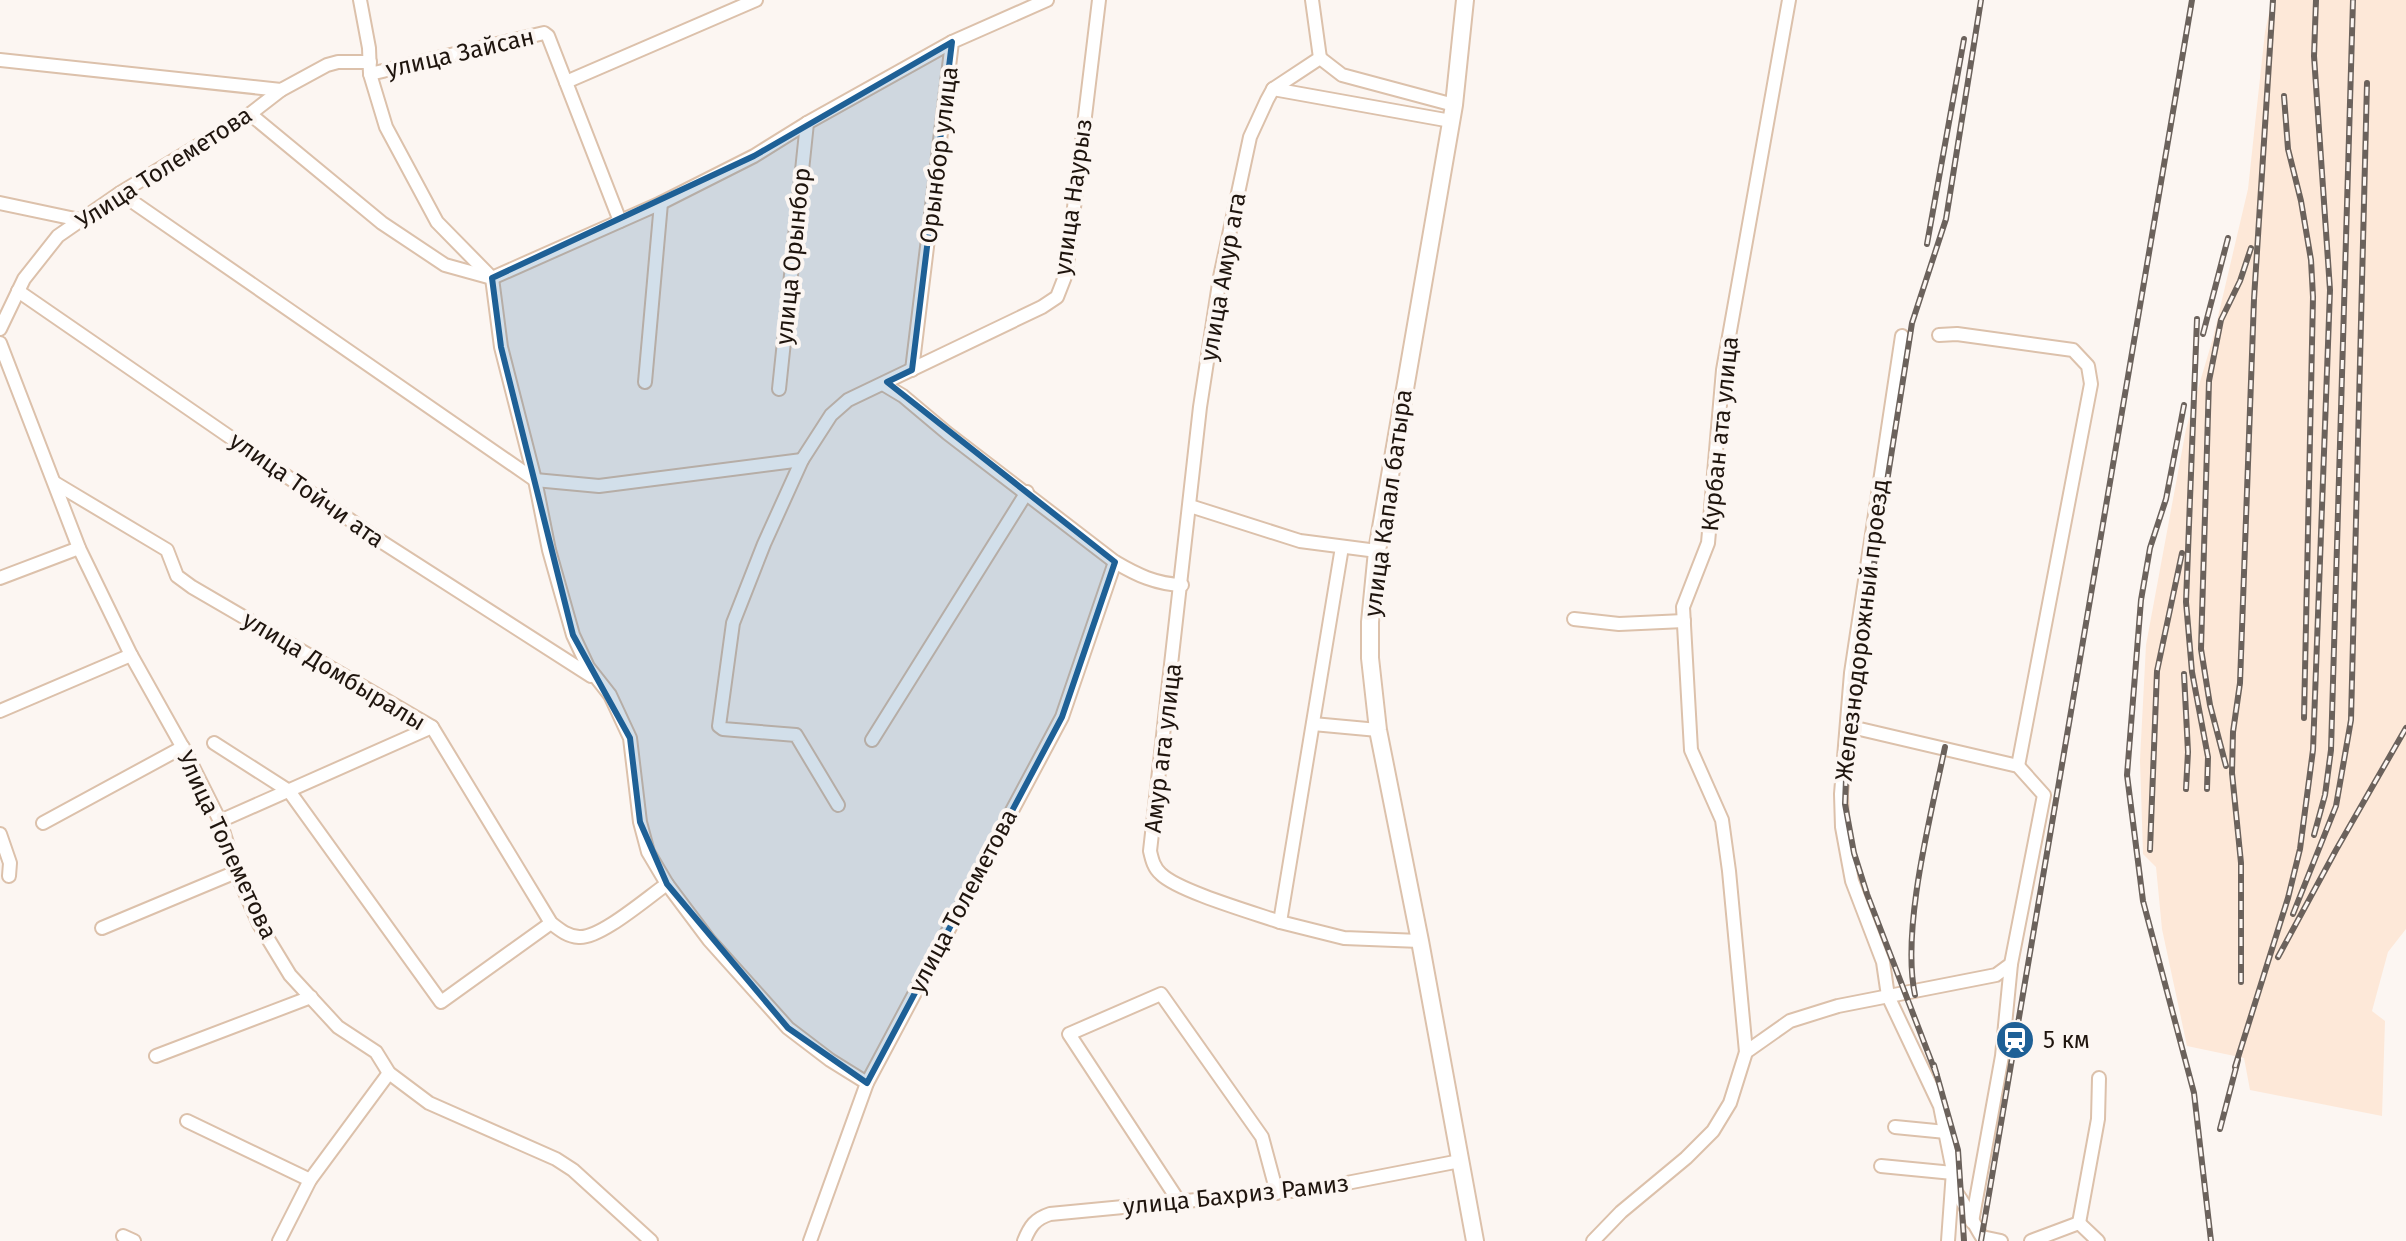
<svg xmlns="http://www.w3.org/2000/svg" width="2406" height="1241" viewBox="0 0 2406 1241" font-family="'Fira Sans',sans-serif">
  <rect width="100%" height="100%" fill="#fcf6f2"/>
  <path fill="#fde8d8" d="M2272,0H2406V929L2388,952L2372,1011L2385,1021L2382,1116L2250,1090L2244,1058L2187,1046L2162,929L2156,867L2143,854L2140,760L2146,645L2186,429L2213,338L2248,189L2265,32Z"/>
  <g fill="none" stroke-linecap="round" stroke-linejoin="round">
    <defs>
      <g id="minor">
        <path d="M360,0L369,48L370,74L386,127L437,222L492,278L501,347L535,480L549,550L573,635L588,667L610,695L630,738L640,822L648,852L667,884L709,940L788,1028L830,1060L867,1083"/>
        <path d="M1320,58L1342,75L1454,105"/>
        <path d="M0,60L281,90L327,65L338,62H370"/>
        <path d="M370,74L544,33L548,36L620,221"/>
        <path d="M566,82L756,0"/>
        <path d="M1273,89L1451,121"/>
        <path d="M250,114L382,223L445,265L492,278L661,203L754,156L807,123L952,42"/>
        <path d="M120,193L535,480L599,486L802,460"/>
        <path d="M0,203L80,220"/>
        <path d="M18,291L382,542L591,676"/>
        <path d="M0,329L24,279L58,236L120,193L250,114L281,90"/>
        <path d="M1939,335L1957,334L2073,350L2088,366L2091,384L2018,766"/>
        <path d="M1902,336L1851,673L1841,794L1842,827L1852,881L1883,962L1888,996L1940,1106L1953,1171L1948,1241"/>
        <path d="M0,343L79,548L131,655L187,755L220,821L236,872L259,924L290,975L338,1027L376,1052L389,1073L429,1103L556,1159L573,1170L651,1241"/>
        <path d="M912,370L952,42L1047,0"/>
        <path d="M645,382L661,203"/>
        <path d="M883,384L903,396L947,433L1115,562C1137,575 1156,584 1182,585"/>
        <path d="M779,389L807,123"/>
        <path d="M55,483L167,550L177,576L192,587L432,727L551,923C560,930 567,936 579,937C600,939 648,897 667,884"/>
        <path d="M1190,506L1300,541L1377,551"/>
        <path d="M1342,547L1280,922L1344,938L1420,941"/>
        <path d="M0,578L79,548"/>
        <path d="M1574,619L1619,624L1684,621"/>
        <path d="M0,711L131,655"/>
        <path d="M1313,724L1378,730"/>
        <path d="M872,740L1027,492"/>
        <path d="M214,743L289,791L441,1002L551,923"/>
        <path d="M838,805L796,735L723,729L719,726L733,623L764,544L802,460L831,415L848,400L1042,307L1057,297L1066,274L1099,0"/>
        <path d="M220,821L432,727"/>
        <path d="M43,823L183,747"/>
        <path d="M0,834L10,863L9,876"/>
        <path d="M1280,922C1254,913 1178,891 1161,874C1154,868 1152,860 1150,851L1200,407L1220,277L1250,137L1267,100L1273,89L1320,58L1312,0"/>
        <path d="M102,928L236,872"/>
        <path d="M1746,1052L1729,871L1722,820L1691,750L1683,607L1708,543L1723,370L1789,0"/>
        <path d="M156,1056L311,997"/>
        <path d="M187,1121L310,1180"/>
        <path d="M1895,1127L1946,1132"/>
        <path d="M1881,1166L1953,1173"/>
        <path d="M1952,1187C1965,1202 1971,1220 1982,1237L2001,1241"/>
        <path d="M1180,1203L1069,1034L1161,994L1262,1137L1277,1193"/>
        <path d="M1972,1222L2002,1056L2011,964"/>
        <path d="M2079,1223L2098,1119L2099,1078"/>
        <path d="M123,1236L134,1241"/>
        <path d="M279,1241L310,1180L389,1073"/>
        <path d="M810,1241L867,1083L1062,717L1115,562"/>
        <path d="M1024,1241C1030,1226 1035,1219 1050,1214L1321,1188L1460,1161"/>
        <path d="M1593,1241L1621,1212L1686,1158L1713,1131L1730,1103L1746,1052L1790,1021L1838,1006L1996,975L2011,964L2044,795L2018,766L1847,726"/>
        <path d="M2031,1241L2079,1223L2098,1241"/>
      </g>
      <path id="secondary" d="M1465,0L1454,105L1377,551L1370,622V658L1378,730L1420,941L1475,1241"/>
    </defs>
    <use href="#minor" stroke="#dcc1ab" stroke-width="16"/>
    <use href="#secondary" stroke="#dcc1ab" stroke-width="20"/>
    <use href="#minor" stroke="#fff" stroke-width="12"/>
    <use href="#secondary" stroke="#fff" stroke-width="16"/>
    <defs>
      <g id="rail">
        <path d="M2284,96L2288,149L2301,201L2311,260L2313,297L2304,718"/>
        <path d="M1927,244L1964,39"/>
        <path d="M2197,319L2186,602L2192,672L2208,757L2207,789"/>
        <path d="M2203,334L2228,238"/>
        <path d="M2184,405L2166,499L2150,548L2141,600L2127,775L2143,901L2194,1093L2211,1241"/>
        <path d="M2184,674L2188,752L2186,789"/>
        <path d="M2226,766L2210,705L2201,649L2209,381L2221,320L2240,281L2251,248"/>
        <path d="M2314,835L2325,795L2331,750L2353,0"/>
        <path d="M2150,850L2157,671L2182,553"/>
        <path d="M2293,914L2336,806L2351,720L2367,83"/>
        <path d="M2278,957L2336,850L2406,728"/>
        <path d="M2241,982V863L2232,773L2233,732L2240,683L2254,299L2273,0"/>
        <path d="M1915,995C1901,929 1931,815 1945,747"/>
        <path d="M1934,1065L1958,1150L1964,1241"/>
        <path d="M2235,1067L2288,898L2300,849L2313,750L2330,290L2314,56L2316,0"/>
        <path d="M1937,1076L1867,894L1854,853L1845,804L1848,729L1912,323L1946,219L1981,0"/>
        <path d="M2220,1129L2238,1060"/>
        <path d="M1981,1241L2192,0"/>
      </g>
    </defs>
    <use href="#rail" stroke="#6b625c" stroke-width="6"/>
    <use href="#rail" stroke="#fcf6f2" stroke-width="3" stroke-dasharray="9" stroke-linecap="butt"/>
  </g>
  <path fill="#1e6096" fill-opacity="0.2" stroke="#1e6096" stroke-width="6" stroke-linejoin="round" d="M952,42L912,370L887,382L1115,562L1062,717L867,1083L788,1028L667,884L640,822L630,738L573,635L501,347L492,278L754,156Z"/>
  <defs>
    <symbol id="station-disc" viewBox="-11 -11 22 22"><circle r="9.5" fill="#1e6096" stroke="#fcf6f2"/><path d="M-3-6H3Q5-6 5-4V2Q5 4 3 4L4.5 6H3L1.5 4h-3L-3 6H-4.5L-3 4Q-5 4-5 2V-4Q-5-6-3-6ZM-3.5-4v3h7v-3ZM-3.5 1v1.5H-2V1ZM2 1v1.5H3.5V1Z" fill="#fff"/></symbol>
  </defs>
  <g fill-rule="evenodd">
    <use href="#station-disc" x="1993" y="1018" width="44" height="44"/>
  </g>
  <g text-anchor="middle" stroke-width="8" stroke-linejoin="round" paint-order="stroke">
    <g font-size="24" fill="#1f150e" stroke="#fcf6f2">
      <text transform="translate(460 53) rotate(-13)" y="8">улица Зайсан</text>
      <text transform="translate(939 155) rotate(-83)" y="8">Орынбор улица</text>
      <text transform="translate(164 168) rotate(-33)" y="8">Улица Толеметова</text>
      <text transform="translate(1073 197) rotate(-82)" y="8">улица Наурыз</text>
      <text transform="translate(793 256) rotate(-84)" y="8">улица Орынбор</text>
      <text transform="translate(1223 277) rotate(-80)" y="8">улица Амур ага</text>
      <text transform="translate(1720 434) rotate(-84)" y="8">Курбан ата улица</text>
      <text transform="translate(307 490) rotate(35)" y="8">улица Тойчи ата</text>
      <text transform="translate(1388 503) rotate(-82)" y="8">улица Капал батыра</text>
      <text transform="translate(1862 630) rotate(-83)" y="8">Железнодорожный проезд</text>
      <text transform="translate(334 671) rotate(31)" y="8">улица Домбыралы</text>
      <text transform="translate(1163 748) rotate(-83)" y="8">Амур ага улица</text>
      <text transform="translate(227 845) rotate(65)" y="8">Улица Толеметова</text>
      <text transform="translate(963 901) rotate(-62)" y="8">улица Толеметова</text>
      <text transform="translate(1236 1195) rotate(-6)" y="8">улица Бахриз Рамиз</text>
    </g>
    <g font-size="24" fill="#1f150e" stroke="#fcf6f2" text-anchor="start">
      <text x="2043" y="1048">5 км</text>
    </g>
  </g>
</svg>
